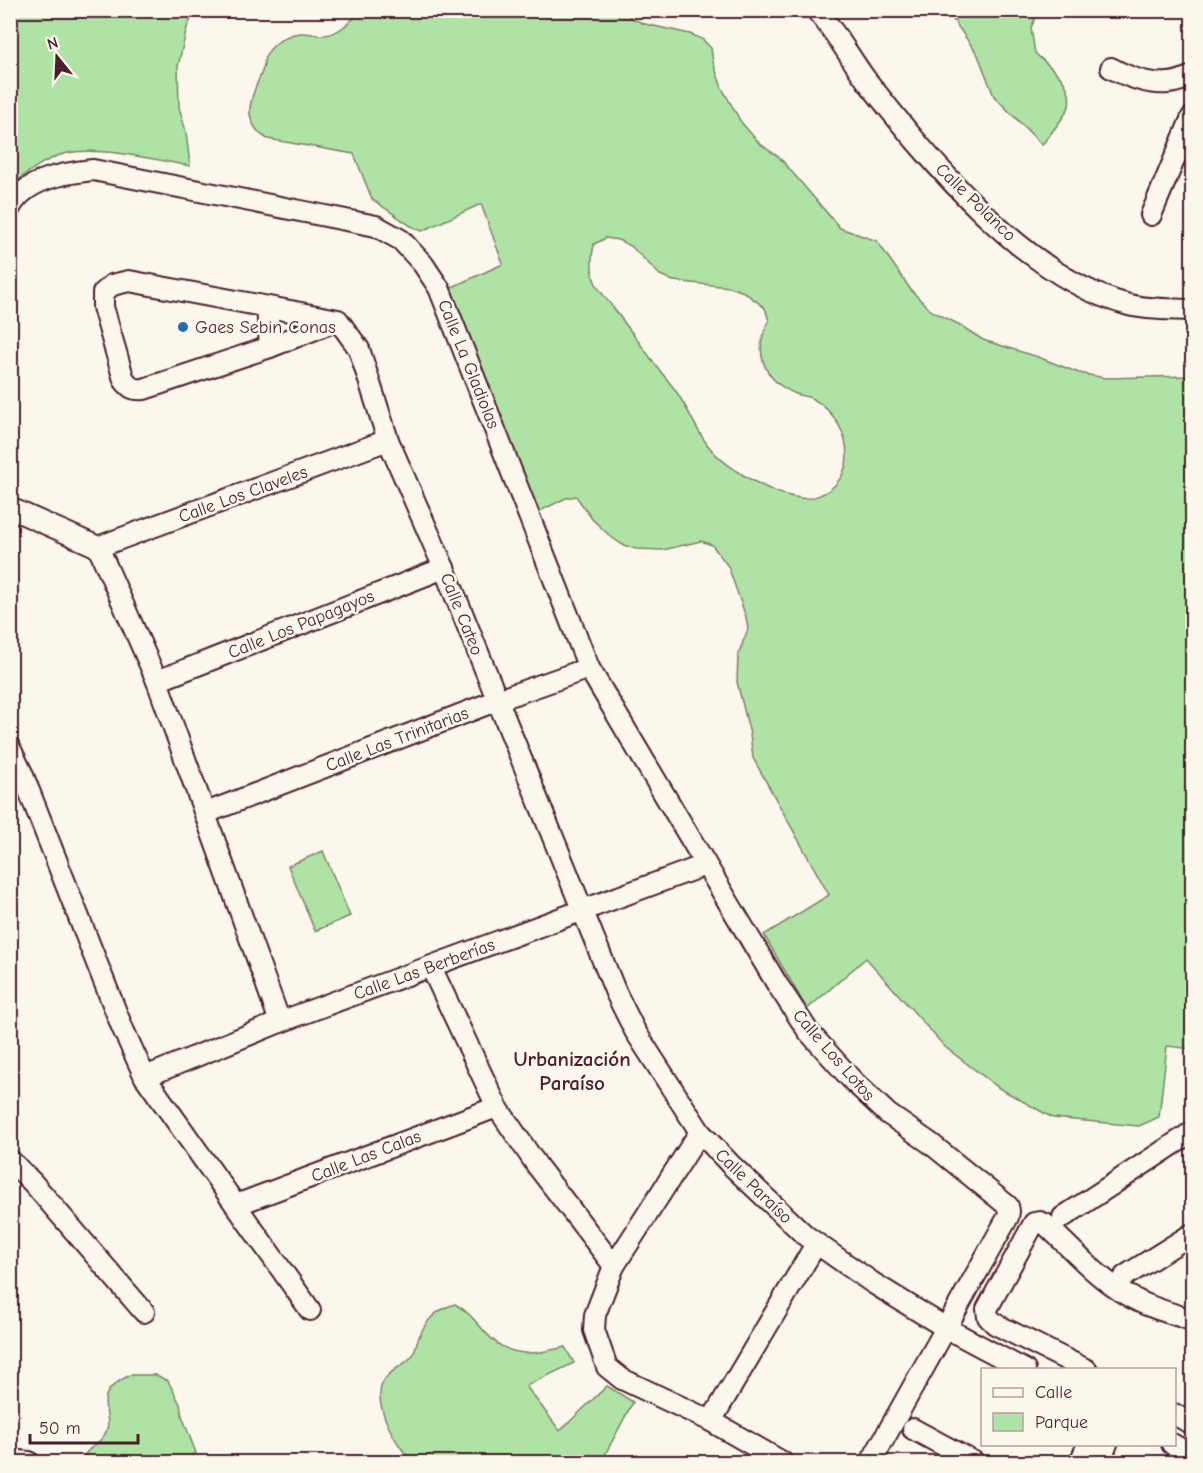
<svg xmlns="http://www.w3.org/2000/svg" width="1203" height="1473" viewBox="0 0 1203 1473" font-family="'Comic Neue',sans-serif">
  <rect width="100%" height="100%" fill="#fbf7ec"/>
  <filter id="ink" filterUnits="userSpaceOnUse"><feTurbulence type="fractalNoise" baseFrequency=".0167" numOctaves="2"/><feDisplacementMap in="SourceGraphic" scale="12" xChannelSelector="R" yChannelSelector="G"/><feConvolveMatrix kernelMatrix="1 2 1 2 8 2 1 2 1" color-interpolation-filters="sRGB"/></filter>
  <g filter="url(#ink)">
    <g fill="#afe3a5" stroke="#7c8168" stroke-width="1.5" fill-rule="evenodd">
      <path d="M11,10L196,11L187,27L178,66L179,107L186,132L190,166C155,160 89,143 57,156C40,163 24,174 11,187Z"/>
      <path d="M361,10L623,11L633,19L645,24L690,34L702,39L711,48L713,62L722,88L741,122L759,143L780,158L840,228L877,241L911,290L930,310L958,324L983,340L1038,357L1079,373L1105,378L1192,376V1049L1167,1046L1159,1117L1139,1126L1053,1118L999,1088L945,1047L866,958L807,1009L764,935L829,895L753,758L750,734L737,682L738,655L748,629L746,617L728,566L712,545L701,541L663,550L636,549L623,545L611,537L592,519L576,496L566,498L538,512L450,288L503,264L481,204L422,231L411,226L372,199L354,154L268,139C258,134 252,125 250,114C249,99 258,82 263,69C264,65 264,59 266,55C270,48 279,40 286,37C300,30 308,34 322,35C336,36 352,21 361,10ZM606,238L618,240L631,246L660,275L673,281L730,287L744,292L765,308L769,321C752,352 764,381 796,394C802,396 808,396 813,399C841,414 860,457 836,484C828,493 812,500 800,498C772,495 723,467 707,444C697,431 691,415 682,401C676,389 666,379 658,368C644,349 629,329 615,310C609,302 601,293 596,284C590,271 591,258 594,244Z"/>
      <path d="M947,11H1038L1031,28L1035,53C1048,66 1074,82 1069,106C1067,115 1048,136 1042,145L994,96L978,55Z"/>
      <path d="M323,851L350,916L315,931L288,866Z"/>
      <path d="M455,1304C469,1312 475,1321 486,1333C509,1360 534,1354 565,1347L574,1363L526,1386L560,1431L607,1386L633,1402L601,1462H414C397,1449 373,1405 382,1384C388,1370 405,1366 413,1355C415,1351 416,1346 417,1342C424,1322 435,1310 455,1304Z"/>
      <path d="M130,1375H156L168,1381L180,1404L182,1416L196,1453L182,1462H82C84,1450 96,1446 103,1437C120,1414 83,1398 130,1375Z"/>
    </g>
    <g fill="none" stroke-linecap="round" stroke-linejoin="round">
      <defs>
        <g id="minor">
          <path d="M816,10C836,32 850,58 867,81C930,161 1026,279 1129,305C1149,310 1172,309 1192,310"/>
          <path d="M1111,68C1128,77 1148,85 1168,83C1176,83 1185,79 1192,76"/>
          <path d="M10,208C25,179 64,173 93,170L376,226L401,240L423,264L439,288L589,668L777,984L808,1031L853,1081L888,1114L930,1143L1008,1206L1009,1211L1008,1217L871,1462"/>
          <path d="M1151,215L1192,117"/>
          <path d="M267,307L270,347"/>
          <path d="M338,320L270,347L144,389C133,390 130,388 124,380L103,307V293L112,285L129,281L338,320L359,349L388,440L444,568L616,993L635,1031L700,1132L731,1165L806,1236L873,1283L946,1328L1025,1370"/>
          <path d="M10,508L98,547L157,681L280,1022"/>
          <path d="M98,547L388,440"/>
          <path d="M157,681L444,568"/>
          <path d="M10,748L22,773L122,1027L145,1077L310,1310"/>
          <path d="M206,813L498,700L589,668"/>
          <path d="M431,967L497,1107L538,1167L614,1266"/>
          <path d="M145,1077L280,1022L705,865"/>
          <path d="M700,1132L614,1266L595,1315L594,1330L607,1367L622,1379L711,1421L782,1462"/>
          <path d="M10,1160L33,1183L144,1312"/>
          <path d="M236,1205L497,1107"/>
          <path d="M1063,1217L1192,1132"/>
          <path d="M1125,1276L1192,1234"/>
          <path d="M1087,1370L995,1324L988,1317L987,1309L1034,1223L1040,1222L1045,1224C1071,1248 1096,1277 1127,1295C1147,1307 1170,1313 1192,1320"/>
          <path d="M1174,1414L1192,1424"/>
          <path d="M711,1421L816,1244"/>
          <path d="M913,1429L974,1462"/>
          <path d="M1172,1444L1192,1455"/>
          <path d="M10,1460L29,1462"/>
          <path d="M1080,1462L1088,1444"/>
          <path d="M1100,1462L1107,1444"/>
        </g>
      </defs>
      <use href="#minor" stroke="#4a1f2b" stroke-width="24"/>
      <use href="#minor" stroke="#fbf7ec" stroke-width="20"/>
    </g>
  </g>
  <circle fill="#1f6fb2" stroke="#fbf7ec" stroke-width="2" cx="183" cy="327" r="6"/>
  <g text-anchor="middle" stroke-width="5" stroke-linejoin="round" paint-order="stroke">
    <g font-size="18" fill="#4a1f2b" stroke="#fbf7ec">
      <text transform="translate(976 202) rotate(44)" y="6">Calle Polanco</text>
      <text transform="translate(469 364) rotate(68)" y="6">Calle La Gladiolas</text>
      <text transform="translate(243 494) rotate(-20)" y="6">Calle Los Claveles</text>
      <text transform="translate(462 614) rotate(68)" y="6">Calle Cateo</text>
      <text transform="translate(301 624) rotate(-22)" y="6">Calle Los Papagayos</text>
      <text transform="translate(397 739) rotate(-21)" y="6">Calle Las Trinitarias</text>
      <text transform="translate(424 969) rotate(-20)" y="6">Calle Las Berberías</text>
      <text transform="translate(834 1055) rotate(49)" y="6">Calle Los Lotos</text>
      <text transform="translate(366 1156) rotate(-21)" y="6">Calle Las Calas</text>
      <text transform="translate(754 1186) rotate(44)" y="6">Calle Paraíso</text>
    </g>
    <g font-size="18" fill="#4a1f2b" stroke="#fbf7ec" text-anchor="start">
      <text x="195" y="333">Gaes Sebin Conas</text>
    </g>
    <g font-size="21" font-weight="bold" fill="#4a1f2b" stroke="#fbf7ec">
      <text x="572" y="1066">Urbanización<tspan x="572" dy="24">Paraíso</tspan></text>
    </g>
  </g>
  <rect width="1203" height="1473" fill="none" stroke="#fbf7ec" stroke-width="36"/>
  <rect x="18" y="18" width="1167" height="1437" fill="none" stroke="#4a1f2b" stroke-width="2" filter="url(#ink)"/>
  <rect x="981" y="1368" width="195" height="78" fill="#fbf7ec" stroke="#b4a19f" stroke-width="1.5"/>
  <rect x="993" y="1388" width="30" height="9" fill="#fbf7ec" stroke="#b4a19f" stroke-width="1.5"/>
  <text x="1035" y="1398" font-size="18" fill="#4a1f2b">Calle</text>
  <rect x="993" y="1413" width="30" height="18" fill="#afe3a5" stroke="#b4a19f" stroke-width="1.5"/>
  <text x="1035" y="1428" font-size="18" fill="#4a1f2b">Parque</text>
  <g transform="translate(57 57) rotate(342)" stroke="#fbf7ec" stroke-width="4.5" paint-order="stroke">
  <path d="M0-4.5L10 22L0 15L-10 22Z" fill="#4a1f2b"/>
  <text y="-9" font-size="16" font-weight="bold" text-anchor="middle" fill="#4a1f2b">N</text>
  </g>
  <path d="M30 1434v9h108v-9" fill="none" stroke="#4a1f2b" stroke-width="3"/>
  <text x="39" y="1434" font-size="18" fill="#4a1f2b" stroke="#fbf7ec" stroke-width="4.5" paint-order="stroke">50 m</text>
</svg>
